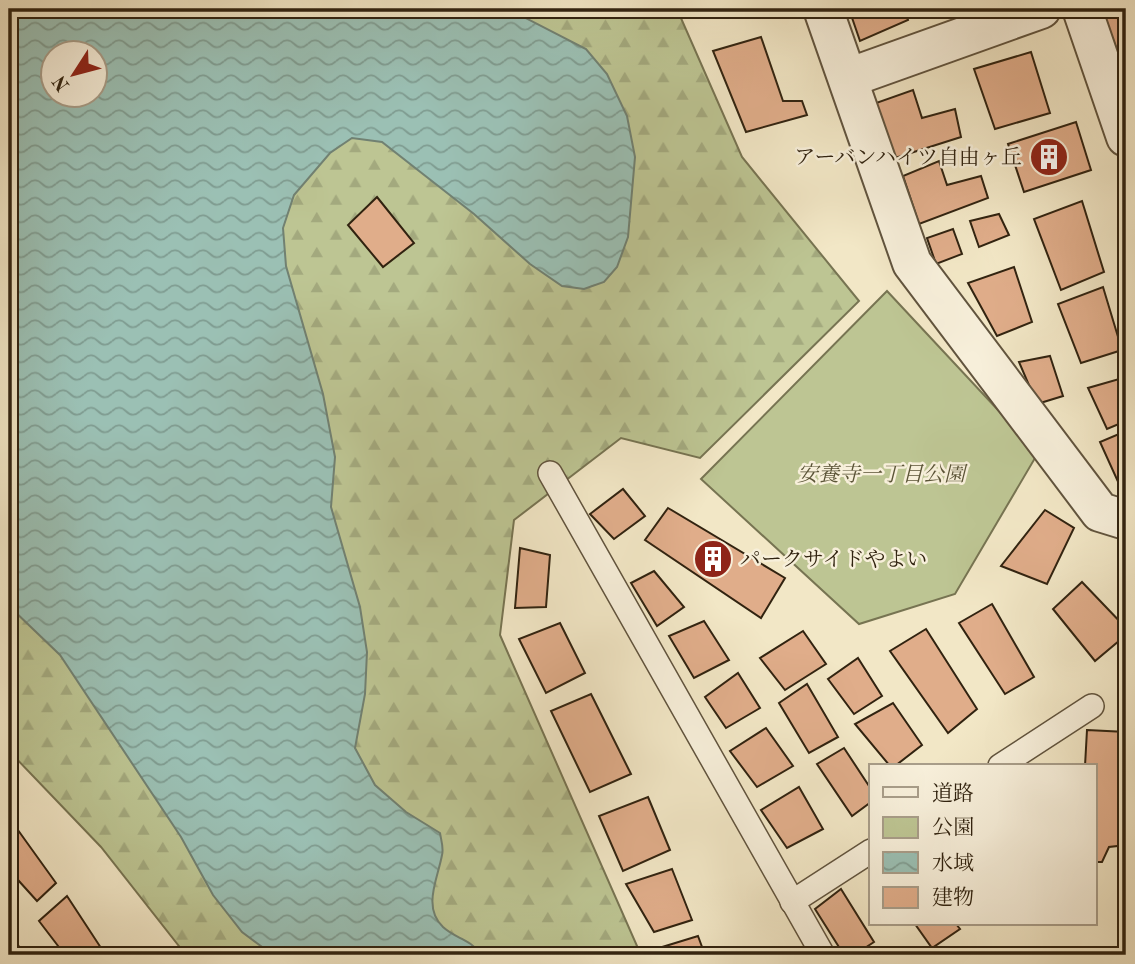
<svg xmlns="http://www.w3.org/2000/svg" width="1135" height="964" viewBox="0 0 1135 964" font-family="'Old Standard TT','Noto Serif JP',serif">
  <defs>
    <pattern id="forest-firs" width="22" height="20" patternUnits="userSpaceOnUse" patternTransform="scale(1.75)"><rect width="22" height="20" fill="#bdc593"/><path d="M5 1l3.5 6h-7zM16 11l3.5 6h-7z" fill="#a3a97e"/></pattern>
    <pattern id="water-waves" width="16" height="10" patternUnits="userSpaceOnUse" patternTransform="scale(1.75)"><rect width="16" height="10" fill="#9bc0b4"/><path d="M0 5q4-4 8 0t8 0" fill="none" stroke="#7f9c91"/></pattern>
  </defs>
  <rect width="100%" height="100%" fill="#f2e7c6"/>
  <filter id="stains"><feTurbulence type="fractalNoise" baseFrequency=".00286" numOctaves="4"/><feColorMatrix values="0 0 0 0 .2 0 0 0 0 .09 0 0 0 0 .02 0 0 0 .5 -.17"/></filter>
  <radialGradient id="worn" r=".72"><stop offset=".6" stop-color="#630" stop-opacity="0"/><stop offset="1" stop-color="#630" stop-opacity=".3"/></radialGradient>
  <path fill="#bdc593" stroke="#777452" stroke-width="2" d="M887,291L1038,453L955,594L859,624L701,479Z"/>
  <path fill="url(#forest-firs)" stroke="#777452" stroke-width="2" fill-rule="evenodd" d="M9,9H677L742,157L859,301L700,458L621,438L514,520L500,635L641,955H186L101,847L10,752ZM52,52H94V94H52Z"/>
  <path fill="url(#water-waves)" stroke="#718172" stroke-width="2" fill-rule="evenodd" d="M9,9H508L586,49L607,74L627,116L635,157L628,237L617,267L604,282L584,289L562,286L530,264L474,214L382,142L352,138L330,153L294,195L283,228L286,266L323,394L335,457L331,507L360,607L367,652L365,694L355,748L375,785L406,812L440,833C441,840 444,848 442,855C438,878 422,907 443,927C456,939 469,938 482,955H273L242,932L213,895L181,837L60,655L9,606ZM52,52H94V94H52Z"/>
  <g fill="#e0ad8a" stroke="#312310" stroke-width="2">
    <path d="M849,9H904L908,20L860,41Z"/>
    <path d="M1108,9H1126V47L1117,50L1102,11Z"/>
    <path d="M761,37L783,101H802L807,115L746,132L713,51Z"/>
    <path d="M1031,52L1050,113L995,129L974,69Z"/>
    <path d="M913,90L922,118L955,109L961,137L895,158L876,103Z"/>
    <path d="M1076,122L1091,170L1024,192L1008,144Z"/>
    <path d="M939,161L947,185L981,176L988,198L919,224L903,176Z"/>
    <path d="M377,197L414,243L383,267L348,225Z"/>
    <path d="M1082,201L1104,272L1061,290L1034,219Z"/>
    <path d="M999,214L1009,235L979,247L970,221Z"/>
    <path d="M953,229L962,254L936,264L927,238Z"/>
    <path d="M1014,267L1032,322L997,336L968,283Z"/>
    <path d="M1103,287L1122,350L1081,363L1058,304Z"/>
    <path d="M1050,356L1063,396L1037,404L1019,362Z"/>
    <path d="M1126,377V421L1107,429L1088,388Z"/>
    <path d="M1126,431V494L1124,495L1100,442Z"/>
    <path d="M623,489L645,516L614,539L590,514Z"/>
    <path d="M668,508L785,578L761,618L645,540Z"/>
    <path d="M1045,510L1074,528L1047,584L1001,566Z"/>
    <path d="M520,548L550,555L546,607L515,608Z"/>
    <path d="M654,571L684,607L657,626L631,583Z"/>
    <path d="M1082,582L1126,628V635L1095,661L1053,609Z"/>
    <path d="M992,604L1034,677L1005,694L959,623Z"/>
    <path d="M704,621L729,660L694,678L669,636Z"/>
    <path d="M560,623L585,673L546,693L519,639Z"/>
    <path d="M926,629L977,709L948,733L890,651Z"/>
    <path d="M803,631L826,664L785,690L760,658Z"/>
    <path d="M858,658L882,696L854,714L828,679Z"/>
    <path d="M738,673L760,708L726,728L705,697Z"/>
    <path d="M807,684L838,737L809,753L779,703Z"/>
    <path d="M591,694L631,774L590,792L551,711Z"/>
    <path d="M893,703L922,745L895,766H890L855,724Z"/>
    <path d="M766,728L793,766L757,787L730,751Z"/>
    <path d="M1087,730L1126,732V845L1109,847L1102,862H1095V766H1085Z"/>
    <path d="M844,748L871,789V802L852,816L817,764Z"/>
    <path d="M799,787L823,829L787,848L761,810Z"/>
    <path d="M648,797L670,850L623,871L599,816Z"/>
    <path d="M10,819L56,883L37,901L9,870Z"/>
    <path d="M672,869L692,920L654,932L626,884Z"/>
    <path d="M841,889L874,942L854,955H844L815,909Z"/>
    <path d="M67,896L105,954L103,955H65L39,921Z"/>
    <path d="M915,924H956L960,929L932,948Z"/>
    <path d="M9,930L24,955H9Z"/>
    <path d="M698,936L705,955H661L659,948Z"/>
  </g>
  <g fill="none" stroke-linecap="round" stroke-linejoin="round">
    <defs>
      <g id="lane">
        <path d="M550,473L823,955"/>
        <path d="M1000,766L1092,706"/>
        <path d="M792,902L871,851"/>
      </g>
      <g id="street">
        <path d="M823,9L912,263L1100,512L1126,520"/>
        <path d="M1082,9L1126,137"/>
        <path d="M848,78L1041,9"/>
      </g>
    </defs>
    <use href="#lane" stroke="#61543e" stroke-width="26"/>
    <use href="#street" stroke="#61543e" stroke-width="42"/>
    <use href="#lane" stroke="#f7efda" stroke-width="23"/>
    <use href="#street" stroke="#f7efda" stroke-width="38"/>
  </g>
  <defs>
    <symbol id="building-disc" viewBox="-11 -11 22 22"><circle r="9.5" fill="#8f2418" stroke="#f7efda"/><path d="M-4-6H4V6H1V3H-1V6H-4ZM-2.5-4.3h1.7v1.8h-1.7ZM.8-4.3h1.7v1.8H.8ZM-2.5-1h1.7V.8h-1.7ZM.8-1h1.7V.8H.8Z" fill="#fff"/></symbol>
  </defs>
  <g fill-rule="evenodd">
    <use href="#building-disc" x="1027" y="135" width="44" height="44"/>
    <use href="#building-disc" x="691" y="537" width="44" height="44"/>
  </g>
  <g text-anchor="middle" stroke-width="5" stroke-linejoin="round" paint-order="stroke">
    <g font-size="21" fill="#312310" stroke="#f7efda" text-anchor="end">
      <text x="1022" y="164">アーバンハイツ自由ヶ丘</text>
      <text x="740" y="566" text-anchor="start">パークサイドやよい</text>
    </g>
    <g font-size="21" font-style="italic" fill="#5b5437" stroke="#f7efda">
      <text x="881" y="481">安養寺一丁目公園</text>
    </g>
  </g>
  <rect width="1135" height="964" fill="none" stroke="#f2e7c6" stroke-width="35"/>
  <rect x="10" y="10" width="1114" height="943" fill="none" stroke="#312310" stroke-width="3.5"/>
  <rect x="18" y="18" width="1100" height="929" fill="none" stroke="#312310" stroke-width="2"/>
  <rect x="869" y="764" width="228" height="161" fill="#f7efda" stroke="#a89d89" stroke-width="2"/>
  <rect x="883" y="787" width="35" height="10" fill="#f7efda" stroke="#a89d89" stroke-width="2"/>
  <text x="932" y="800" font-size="21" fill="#312310">道路</text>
  <rect x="883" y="817" width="35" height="21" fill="#bdc593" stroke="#a89d89" stroke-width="2"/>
  <text x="932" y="834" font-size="21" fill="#312310">公園</text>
  <rect x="883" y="852" width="35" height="21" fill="url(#water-waves)" stroke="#a89d89" stroke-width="2"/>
  <text x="932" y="870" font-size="21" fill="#312310">水域</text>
  <rect x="883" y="887" width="35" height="21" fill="#e0ad8a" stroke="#a89d89" stroke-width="2"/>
  <text x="932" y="904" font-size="21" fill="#312310">建物</text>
  <g transform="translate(74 74) rotate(234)"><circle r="33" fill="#f7efda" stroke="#a89d89" stroke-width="2"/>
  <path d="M0-5L12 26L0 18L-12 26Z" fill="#8f2418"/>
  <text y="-10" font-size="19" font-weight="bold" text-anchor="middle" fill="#312310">N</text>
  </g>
  <rect width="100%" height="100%" filter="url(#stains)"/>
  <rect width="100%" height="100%" fill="url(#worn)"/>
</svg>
